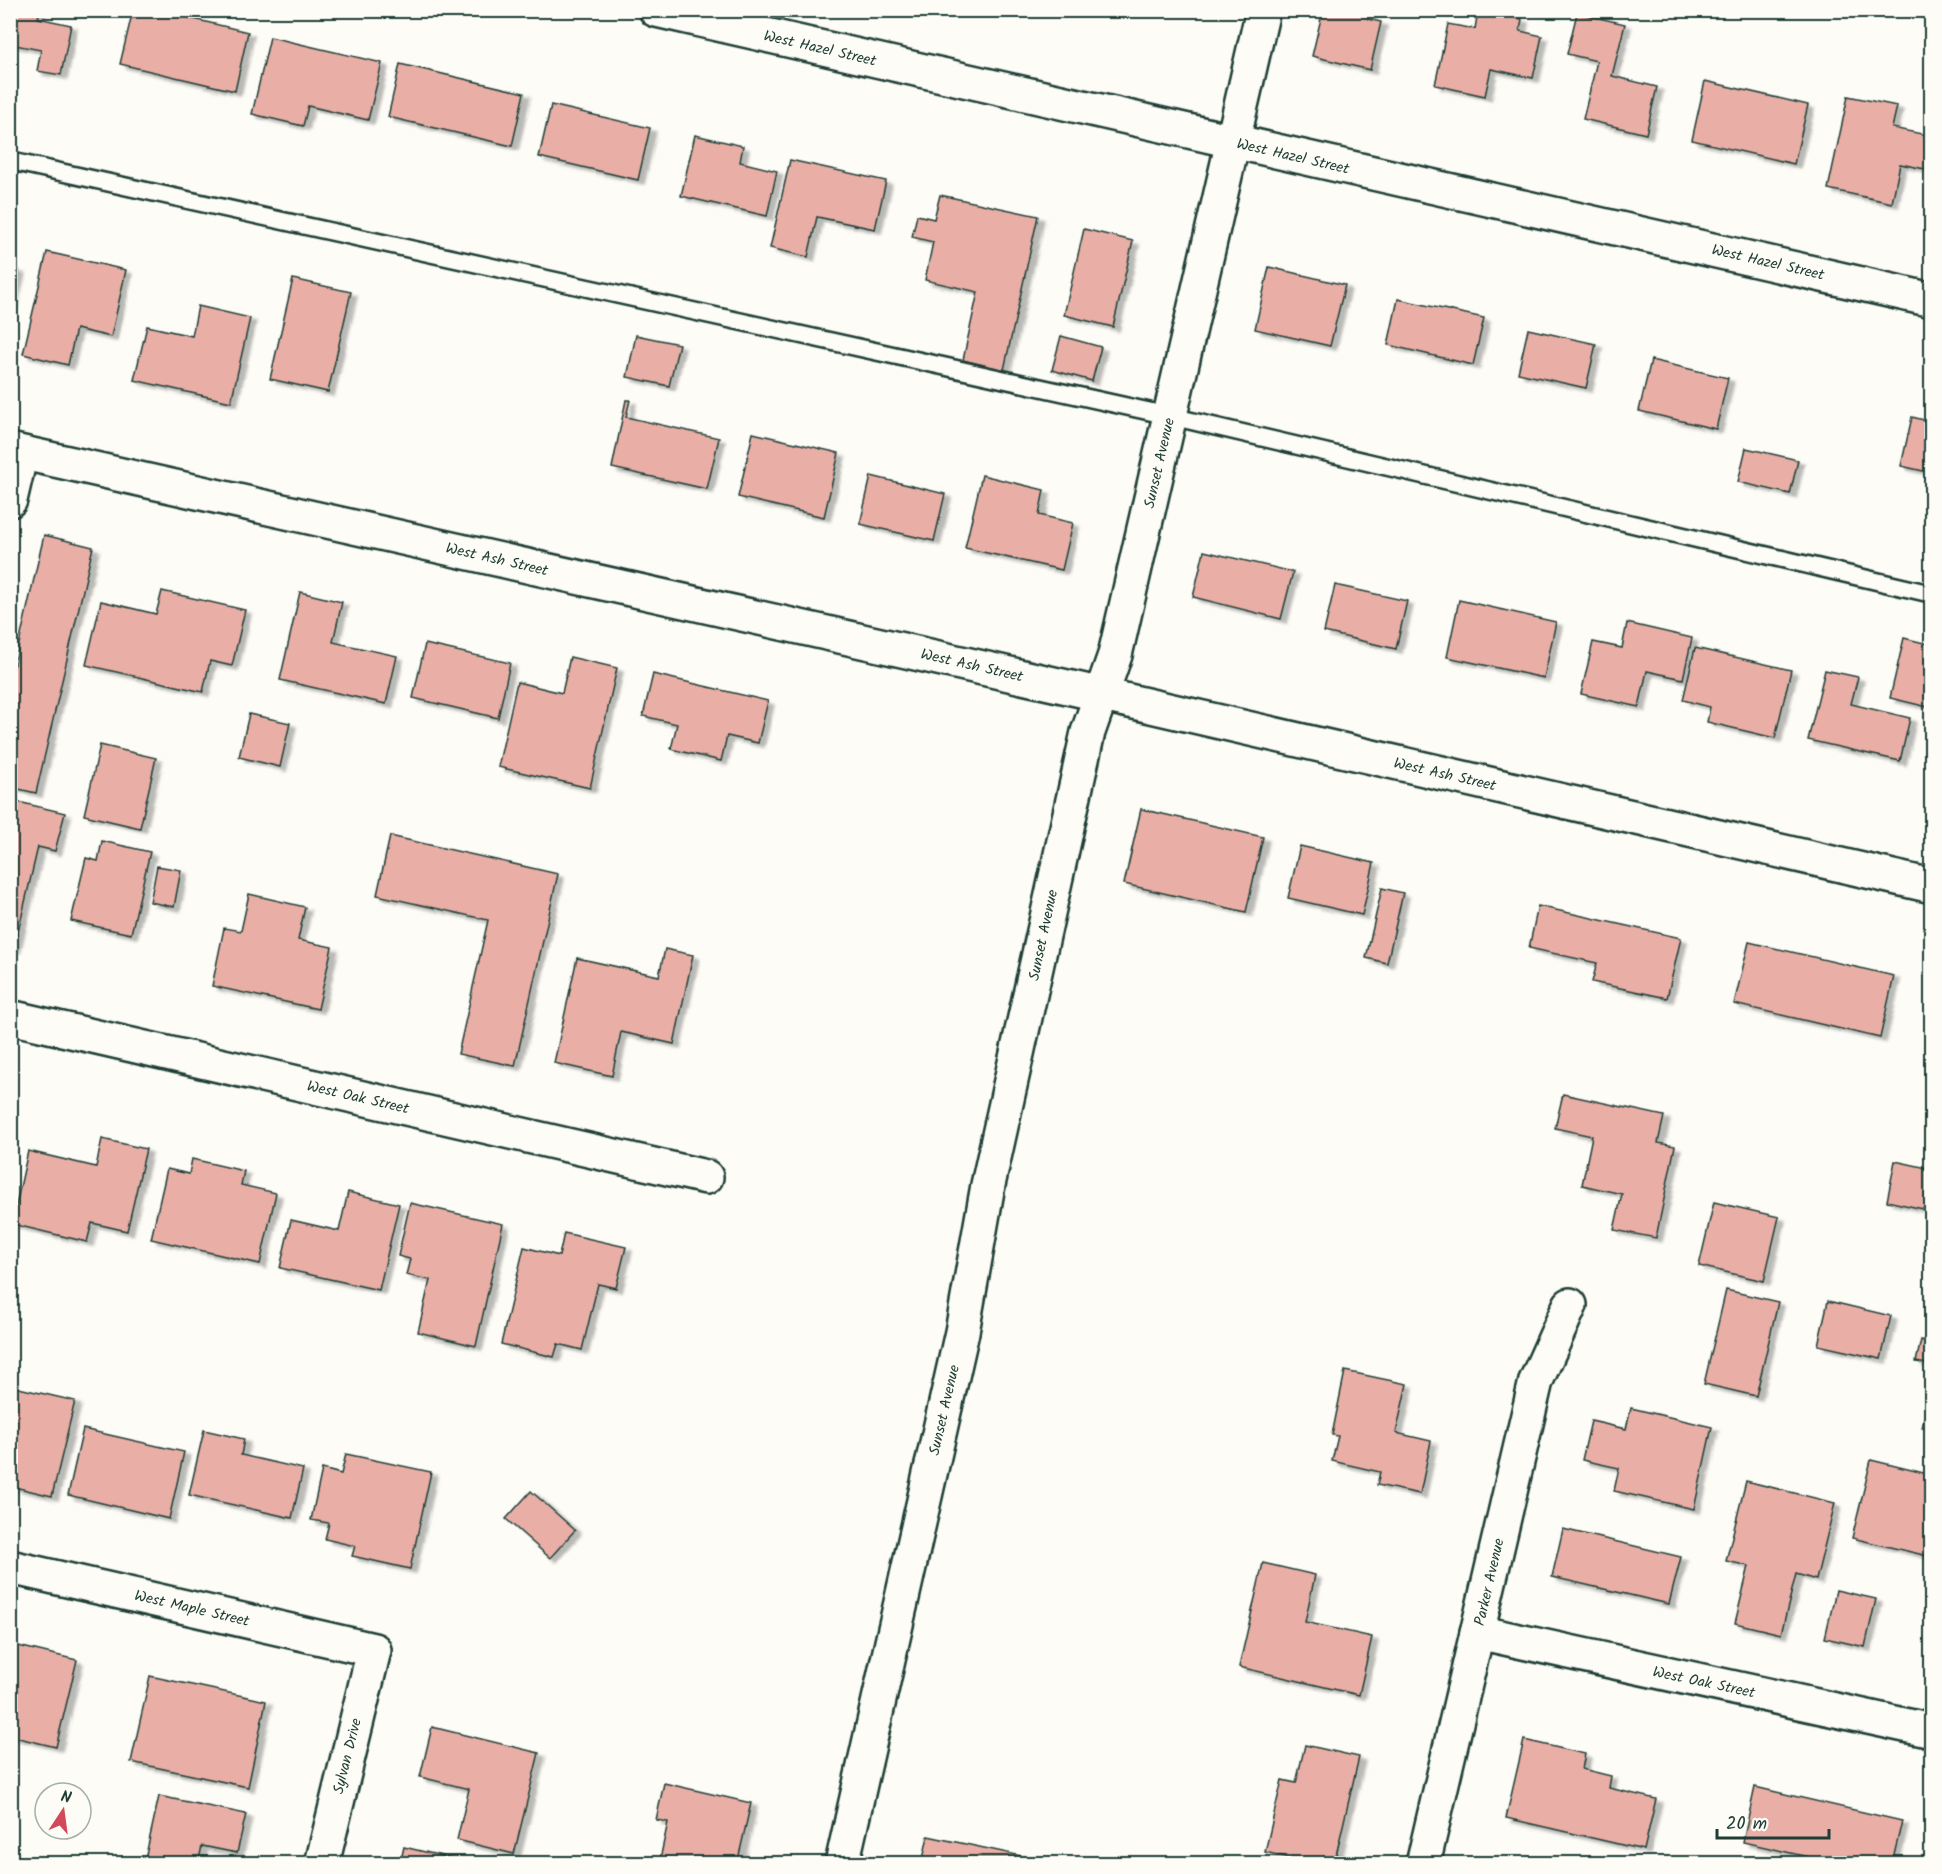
<svg xmlns="http://www.w3.org/2000/svg" width="1942" height="1874" viewBox="0 0 1942 1874" font-family="Kalam,sans-serif">
  <defs>
    <filter id="shadow"><feDropShadow dx="6" dy="4" stdDeviation="1.5" flood-color="#0004"/></filter>
  </defs>
  <rect width="100%" height="100%" fill="#fdfcf7"/>
  <filter id="ink" filterUnits="userSpaceOnUse"><feTurbulence type="fractalNoise" baseFrequency=".0167" numOctaves="2"/><feDisplacementMap in="SourceGraphic" scale="12" xChannelSelector="R" yChannelSelector="G"/><feConvolveMatrix kernelMatrix="1 2 1 2 8 2 1 2 1" color-interpolation-filters="sRGB"/></filter>
  <g filter="url(#ink)">
    <g fill="#e9afa7" stroke="#1f3d34" stroke-width="1.5" filter="url(#shadow)">
      <path d="M10,10H40L38,18L71,25L61,75L37,71L41,50L10,44Z"/>
      <path d="M133,10H156L248,32L235,91L120,64Z"/>
      <path d="M1323,10H1370L1368,19L1381,22L1370,70L1312,56Z"/>
      <path d="M1478,10L1522,19L1520,31L1542,36L1533,78L1491,69L1485,96L1435,85L1448,24L1475,29Z"/>
      <path d="M1577,13L1625,24L1612,76L1657,87L1646,134L1583,119L1597,61L1567,54Z"/>
      <path d="M270,37L382,63L368,120L308,106L303,126L252,114Z"/>
      <path d="M400,64L524,93L512,146L388,117Z"/>
      <path d="M1705,81L1808,105L1794,164L1692,140Z"/>
      <path d="M1848,96L1897,106L1892,128L1932,136L1930,170L1900,164L1892,203L1828,189Z"/>
      <path d="M551,105L650,128L638,180L539,157Z"/>
      <path d="M695,135L743,146L740,162L777,171L767,216L681,196Z"/>
      <path d="M790,160L886,181L875,229L817,217L808,257L770,248Z"/>
      <path d="M940,195L1038,216L1004,370L963,360L978,292L925,280L933,242L912,237L917,215L934,219Z"/>
      <path d="M1084,229L1133,241L1113,327L1064,315Z"/>
      <path d="M47,252L126,270L111,337L76,329L68,365L23,354Z"/>
      <path d="M1269,267L1345,285L1330,346L1255,329Z"/>
      <path d="M10,268L19,270L10,306Z"/>
      <path d="M293,279L351,292L328,392L270,379Z"/>
      <path d="M1398,299L1484,318L1473,365L1388,345Z"/>
      <path d="M198,306L250,318L231,402L134,380L147,326L192,336Z"/>
      <path d="M1528,329L1596,344L1586,388L1518,373Z"/>
      <path d="M636,335L679,344L669,386L627,377Z"/>
      <path d="M1061,336L1101,347L1092,381L1052,370Z"/>
      <path d="M1651,360L1728,378L1716,429L1639,411Z"/>
      <path d="M626,400H630L626,417L719,438L707,489L612,468Z"/>
      <path d="M1912,417L1932,422V473L1901,466Z"/>
      <path d="M753,433L839,453L824,517L738,497Z"/>
      <path d="M1746,448L1798,460L1790,494L1738,482Z"/>
      <path d="M982,475L1044,490L1039,515L1073,523L1062,570L965,548Z"/>
      <path d="M871,476L945,494L934,541L860,524Z"/>
      <path d="M44,535L93,547L36,793L10,787V683Z"/>
      <path d="M1204,551L1293,572L1281,619L1193,597Z"/>
      <path d="M1335,585L1407,601L1396,649L1324,632Z"/>
      <path d="M162,591L245,610L232,666L210,661L203,692L86,665L101,601L156,614Z"/>
      <path d="M300,592L342,602L333,642L397,656L386,704L280,680Z"/>
      <path d="M1459,600L1556,622L1544,678L1447,657Z"/>
      <path d="M1627,623L1692,638L1683,679L1647,671L1639,707L1581,694L1593,642L1622,648Z"/>
      <path d="M1904,638L1932,645V708L1890,698Z"/>
      <path d="M425,644L510,663L498,718L413,698Z"/>
      <path d="M1695,648L1791,670L1775,738L1707,722L1710,707L1683,700Z"/>
      <path d="M570,657L617,668L590,788L498,767L517,682L562,693Z"/>
      <path d="M1825,670L1858,677L1851,704L1910,718L1900,761L1808,740Z"/>
      <path d="M653,674L768,701L758,743L727,736L721,761L671,749L677,724L643,716Z"/>
      <path d="M249,714L290,723L280,767L239,757Z"/>
      <path d="M100,745L156,758L140,828L84,815Z"/>
      <path d="M10,800L65,813L55,851L38,847L14,949L10,948Z"/>
      <path d="M1141,809L1263,837L1246,912L1124,884Z"/>
      <path d="M390,836L558,874L515,1066L458,1054L488,920L377,895Z"/>
      <path d="M102,841L150,852L131,934L71,921L86,858L98,861Z"/>
      <path d="M1300,846L1374,863L1362,915L1288,898Z"/>
      <path d="M157,866L181,870L174,907L150,902Z"/>
      <path d="M1382,888L1403,893L1387,963L1366,958Z"/>
      <path d="M249,894L305,907L298,940L332,947L318,1009L212,986L224,928L241,931Z"/>
      <path d="M1538,906L1681,938L1667,998L1592,982L1597,963L1529,948Z"/>
      <path d="M1749,942L1894,976L1880,1038L1734,1004Z"/>
      <path d="M665,949L693,955L674,1044L621,1032L612,1076L554,1063L577,958L659,976Z"/>
      <path d="M1563,1094L1664,1116L1658,1143L1675,1146L1656,1238L1614,1230L1622,1194L1582,1185L1592,1136L1555,1128Z"/>
      <path d="M102,1139L146,1149L127,1231L92,1223L87,1242L12,1224L28,1151L96,1167Z"/>
      <path d="M192,1159L244,1171L241,1185L276,1193L260,1264L151,1239L167,1169L189,1174Z"/>
      <path d="M1895,1161L1932,1169V1211L1887,1201Z"/>
      <path d="M348,1192L399,1204L379,1290L280,1268L291,1220L339,1231Z"/>
      <path d="M1714,1202L1779,1217L1764,1281L1699,1266Z"/>
      <path d="M410,1203L503,1224L476,1346L418,1332L430,1280L406,1275L410,1259L398,1256Z"/>
      <path d="M564,1233L626,1247L616,1288L598,1284L582,1350L558,1344L554,1357L501,1344L524,1247L559,1256Z"/>
      <path d="M1726,1290L1778,1302L1756,1396L1704,1384Z"/>
      <path d="M1828,1301L1891,1316L1881,1359L1818,1345Z"/>
      <path d="M1921,1340L1932,1343V1365L1916,1362Z"/>
      <path d="M1345,1371L1407,1384L1396,1433L1431,1441L1420,1494L1377,1485L1380,1472L1332,1461L1338,1436L1332,1435Z"/>
      <path d="M10,1386L75,1401L52,1496L10,1486L18,1444L10,1442Z"/>
      <path d="M1932,1386V1430L1922,1428Z"/>
      <path d="M1631,1408L1712,1427L1694,1509L1614,1491L1619,1468L1582,1460L1591,1421L1626,1429Z"/>
      <path d="M83,1429L184,1452L169,1519L68,1495Z"/>
      <path d="M204,1430L244,1439L241,1455L303,1469L292,1518L189,1495Z"/>
      <path d="M346,1454L431,1472L410,1569L352,1556L355,1546L325,1539L329,1523L311,1520L322,1469L341,1474Z"/>
      <path d="M1871,1460L1932,1475V1557L1852,1538Z"/>
      <path d="M1746,1481L1835,1503L1816,1580L1796,1574L1781,1634L1735,1623L1749,1566L1726,1561Z"/>
      <path d="M531,1491L575,1530L550,1558L506,1519Z"/>
      <path d="M1563,1529L1681,1557L1669,1604L1552,1577Z"/>
      <path d="M1263,1563L1315,1575L1305,1622L1372,1637L1359,1695L1239,1667Z"/>
      <path d="M1836,1590L1876,1599L1865,1647L1825,1638Z"/>
      <path d="M10,1644L77,1660L56,1747L10,1736Z"/>
      <path d="M150,1676L266,1701L248,1787L131,1762Z"/>
      <path d="M432,1727L539,1753L514,1854L457,1840L469,1789L420,1777Z"/>
      <path d="M1524,1740L1585,1754L1582,1769L1611,1776L1609,1788L1656,1799L1644,1850L1506,1818Z"/>
      <path d="M1305,1745L1359,1757L1334,1864H1315L1265,1852L1282,1780L1296,1783Z"/>
      <path d="M664,1783L751,1803L737,1864H659L668,1822L656,1820Z"/>
      <path d="M1755,1787L1902,1821L1892,1864H1839L1743,1842Z"/>
      <path d="M159,1796L246,1814L237,1853L202,1846L198,1864H144Z"/>
      <path d="M928,1836L1026,1857L1024,1864H922Z"/>
      <path d="M404,1847L472,1863V1864H400Z"/>
    </g>
    <g fill="none" stroke-linecap="round" stroke-linejoin="round">
      <defs>
        <g id="lane">
          <path d="M1929,10L1932,11"/>
          <path d="M10,161L1170,416L1932,594"/>
        </g>
        <g id="street">
          <path d="M656,10L1932,300"/>
          <path d="M10,450L1103,695L1932,886"/>
          <path d="M10,500L21,453"/>
          <path d="M10,1017L706,1177"/>
          <path d="M10,1567L374,1650L322,1864"/>
          <path d="M1477,1632L1932,1731"/>
          <path d="M842,1864L962,1332L988,1185L1088,732L1115,655L1263,10"/>
          <path d="M1423,1864L1536,1381L1570,1305"/>
        </g>
      </defs>
      <use href="#lane" stroke="#1f3d34" stroke-width="21"/>
      <use href="#street" stroke="#1f3d34" stroke-width="38"/>
      <use href="#lane" stroke="#fdfcf7" stroke-width="16"/>
      <use href="#street" stroke="#fdfcf7" stroke-width="33"/>
    </g>
  </g>
  <g text-anchor="middle" stroke-width="5" stroke-linejoin="round" paint-order="stroke">
    <g font-size="15" fill="#1f3d34" stroke="#fdfcf7">
      <text transform="translate(820 48) rotate(13)" y="5">West Hazel Street</text>
      <text transform="translate(1293 156) rotate(13)" y="5">West Hazel Street</text>
      <text transform="translate(1768 262) rotate(13)" y="5">West Hazel Street</text>
      <text transform="translate(1159 463) rotate(-77)" y="5">Sunset Avenue</text>
      <text transform="translate(497 559) rotate(13)" y="5">West Ash Street</text>
      <text transform="translate(972 665) rotate(13)" y="5">West Ash Street</text>
      <text transform="translate(1445 774) rotate(13)" y="5">West Ash Street</text>
      <text transform="translate(1043 935) rotate(-78)" y="5">Sunset Avenue</text>
      <text transform="translate(358 1097) rotate(13)" y="5">West Oak Street</text>
      <text transform="translate(944 1410) rotate(-77)" y="5">Sunset Avenue</text>
      <text transform="translate(1489 1582) rotate(-77)" y="5">Parker Avenue</text>
      <text transform="translate(192 1608) rotate(13)" y="5">West Maple Street</text>
      <text transform="translate(1704 1682) rotate(12)" y="5">West Oak Street</text>
      <text transform="translate(347 1756) rotate(-76)" y="5">Sylvan Drive</text>
    </g>
  </g>
  <rect width="1942" height="1874" fill="none" stroke="#fdfcf7" stroke-width="36"/>
  <rect x="18" y="18" width="1906" height="1838" fill="none" stroke="#1f3d34" stroke-width="2" filter="url(#ink)"/>
  <g transform="translate(63 1811) rotate(13)"><circle r="28" fill="#fdfcf7" stroke="#a4b0a9" stroke-width="1.5"/>
  <path d="M0-4.5L10 22L0 15L-10 22Z" fill="#d1495b"/>
  <text y="-9" font-size="16" font-weight="bold" text-anchor="middle" fill="#1f3d34">N</text>
  </g>
  <path d="M1717 1829v9h112v-9" fill="none" stroke="#1f3d34" stroke-width="3"/>
  <text x="1726" y="1829" font-size="18" fill="#1f3d34" stroke="#fdfcf7" stroke-width="4.5" paint-order="stroke">20 m</text>
</svg>
